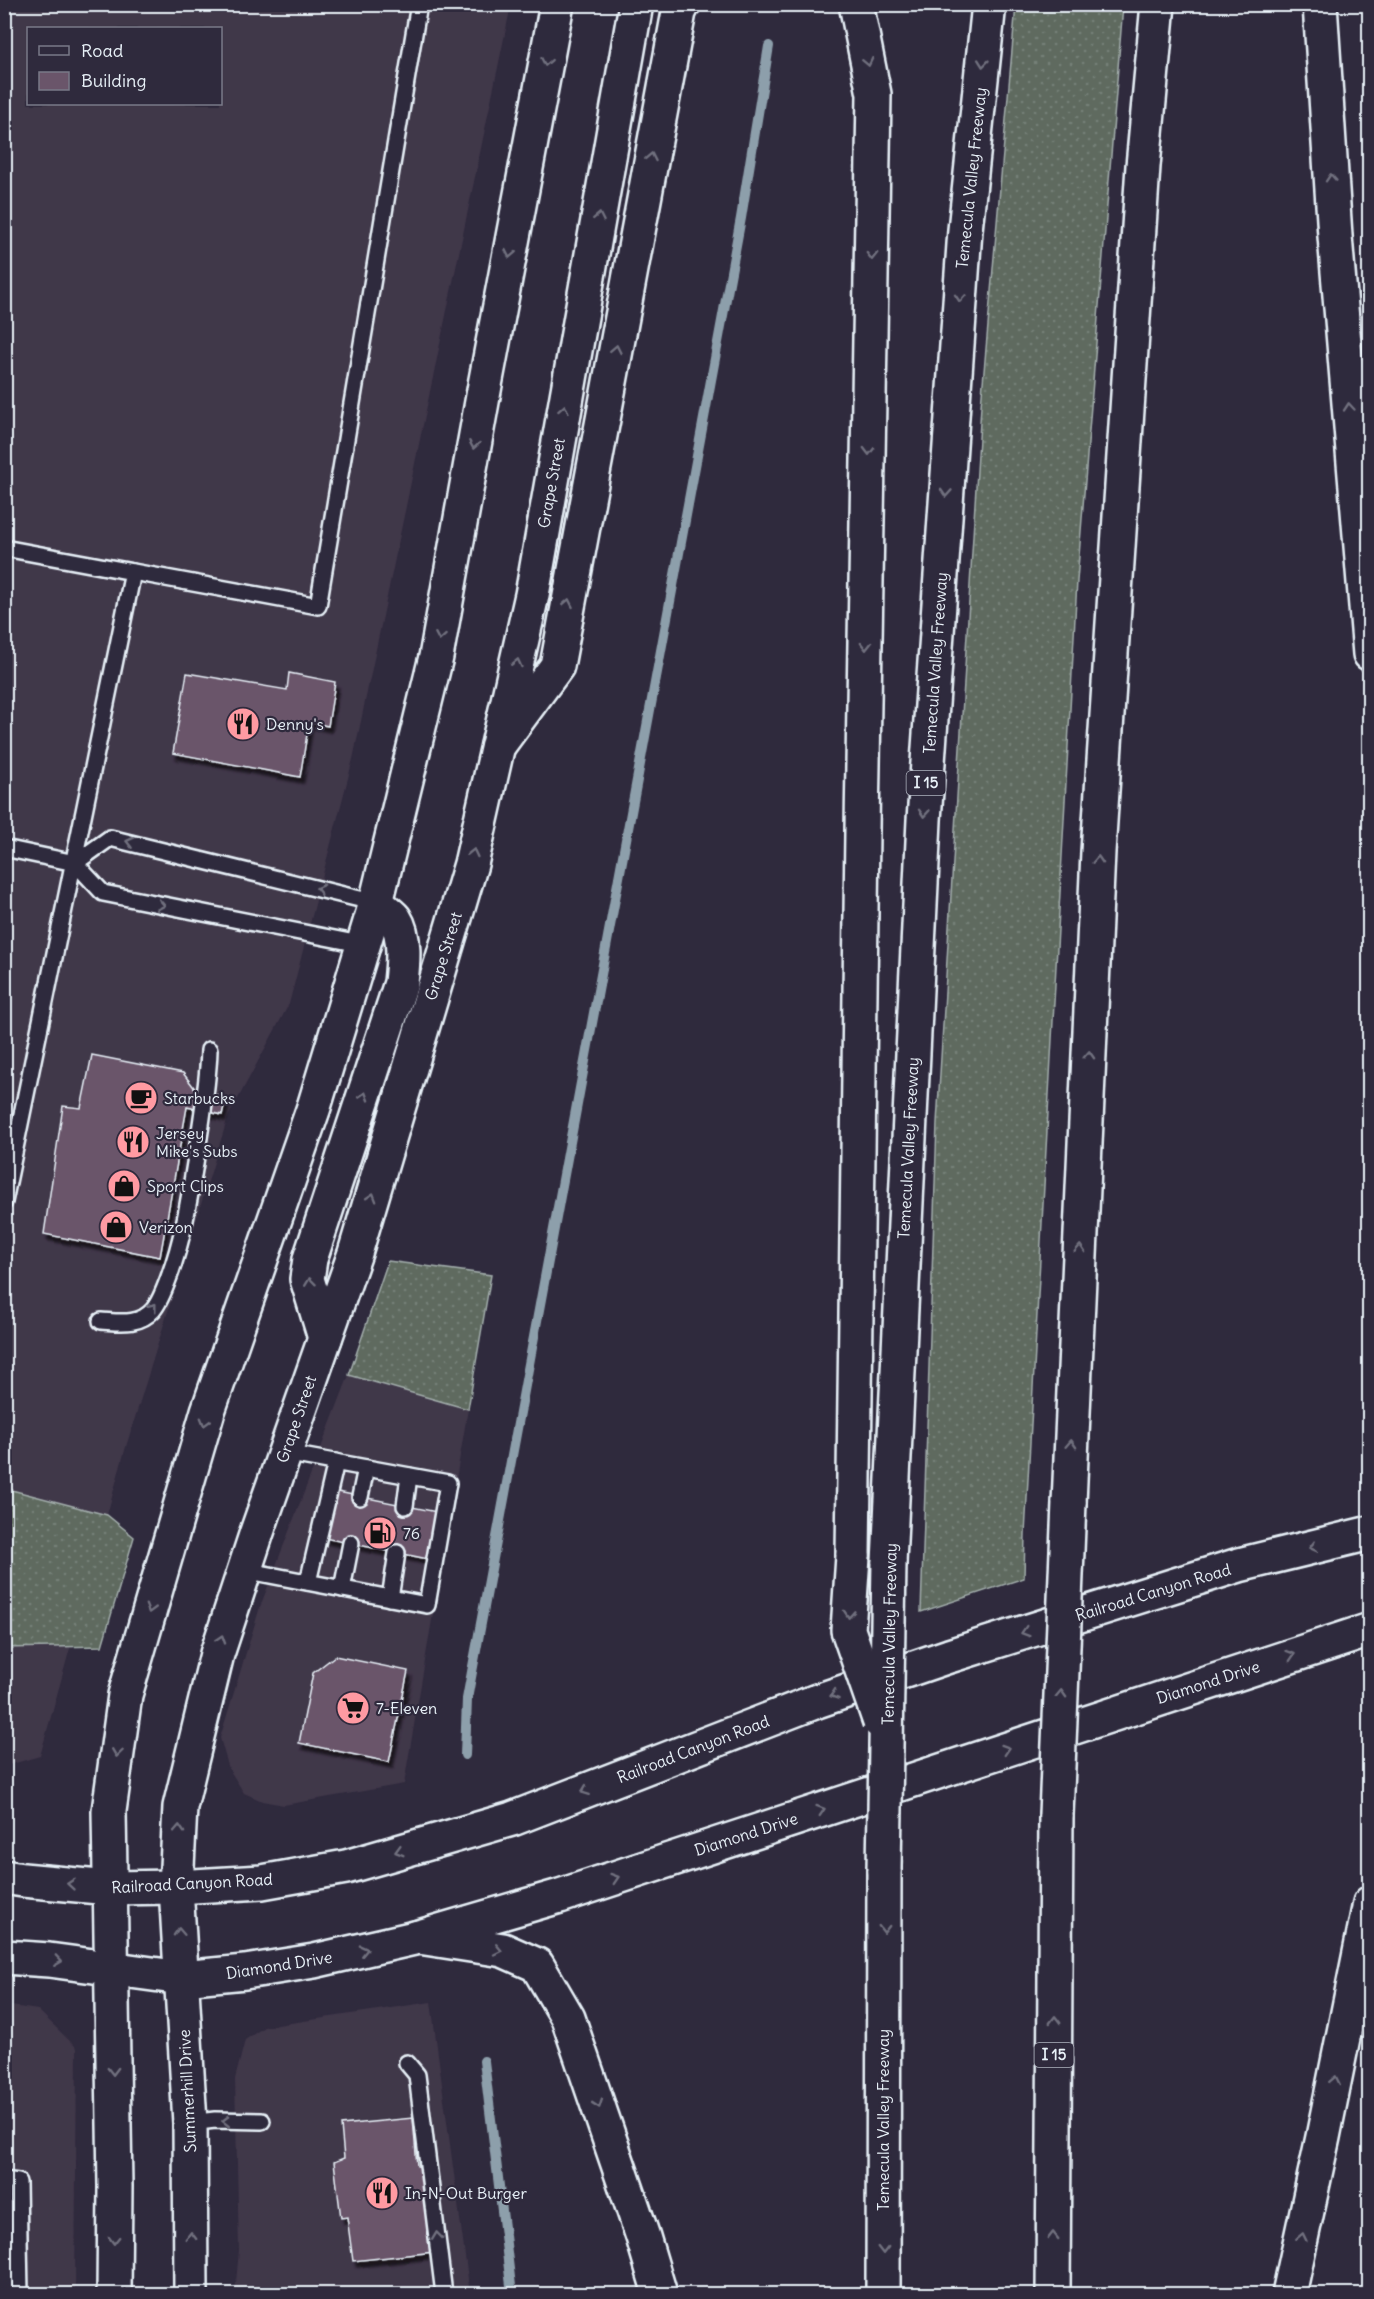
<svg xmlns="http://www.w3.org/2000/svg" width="1374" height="2299" viewBox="0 0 1374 2299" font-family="Delius,sans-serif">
  <defs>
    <pattern id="grass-dots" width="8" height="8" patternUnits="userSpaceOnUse" patternTransform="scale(1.5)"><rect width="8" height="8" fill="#5e6a5f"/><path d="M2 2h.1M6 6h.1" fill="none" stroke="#758077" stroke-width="1.8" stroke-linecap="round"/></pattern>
    <filter id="shadow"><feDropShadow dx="3.5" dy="6" stdDeviation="1.5" flood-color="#0009"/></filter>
  </defs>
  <rect width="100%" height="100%" fill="#2f2a3d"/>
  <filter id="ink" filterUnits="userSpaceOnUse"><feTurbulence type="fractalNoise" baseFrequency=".0167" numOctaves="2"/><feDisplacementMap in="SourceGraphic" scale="12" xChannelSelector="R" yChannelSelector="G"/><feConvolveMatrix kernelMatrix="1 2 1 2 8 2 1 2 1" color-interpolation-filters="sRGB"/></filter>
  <g filter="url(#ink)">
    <g fill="#41374a" fill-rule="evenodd">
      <path d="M5,5H511L353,759L289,1004L228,1117L125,1450L40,1756L5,1766ZM28,28H220V104H28Z"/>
      <path d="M349,1375L468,1409L404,1784L284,1805L262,1801L244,1793L229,1769L220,1738L260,1607Z"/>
      <path d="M431,2002L470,2294H235L239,2250L235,2079L245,2040L264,2027Z"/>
      <path d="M5,2005L38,2010L77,2048L75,2294H5Z"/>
    </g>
    <g fill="url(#grass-dots)" stroke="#a3aeac" stroke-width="1.5">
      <path d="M1016,5H1123L1077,581L1025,1534L1024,1578L921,1612L937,1123L981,406Z"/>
      <path d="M388,1261L491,1275L468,1409L349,1375Z"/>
      <path d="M4,1488L107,1515L134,1537L102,1646L5,1648Z"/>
    </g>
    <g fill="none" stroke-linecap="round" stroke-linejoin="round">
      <g stroke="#8d9fab" stroke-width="10">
        <path d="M465,1755L467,1699L741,218L769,46"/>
        <path d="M484,2061L512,2294"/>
      </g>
    </g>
    <g fill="#6a556a" stroke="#e8f1f8" stroke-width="1.5" filter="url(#shadow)">
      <path d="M187,673L287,690L289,673L335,682L328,726L309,722L300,777L173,753Z"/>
      <path d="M92,1055L183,1073L196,1090L226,1097L222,1115L187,1107L160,1257L44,1234L63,1106L81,1108Z"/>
      <path d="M333,1491L442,1513L433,1560L324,1538Z"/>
      <path d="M335,1656L408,1671L389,1762L299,1743L313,1673Z"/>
      <path d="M413,2118L417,2166L424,2168L434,2252L353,2261L347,2217L341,2218L334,2162L344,2158L341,2125Z"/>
    </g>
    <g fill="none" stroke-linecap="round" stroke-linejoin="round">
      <defs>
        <g id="lane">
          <path d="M4,548L133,572L4,1202"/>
          <path d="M133,572L318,606L419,4"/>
          <path d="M4,848L75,863L103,893L365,945"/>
          <path d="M75,863L110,838L376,903"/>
          <path d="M101,1321C119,1322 139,1326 153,1310C160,1302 165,1288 169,1277C184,1237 190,1194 197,1151C202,1117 208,1084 209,1050"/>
          <path d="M360,1497L366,1468"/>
          <path d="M405,1506L409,1476"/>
          <path d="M244,1570L427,1605L448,1483L285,1453"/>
          <path d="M308,1582L336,1462"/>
          <path d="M342,1589L351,1543"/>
          <path d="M390,1598L397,1553"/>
          <path d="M407,2063L417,2075L444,2294"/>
          <path d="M190,2123L215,2120L262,2121"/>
          <path d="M4,2180L18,2182L20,2294"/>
        </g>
        <g id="secondary">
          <path d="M325,1338L307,1279L310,1259L401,983C403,964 406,936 395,919C390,913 382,908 376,903"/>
          <path d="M114,2294L115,2186L109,1811L125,1695L208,1411L314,1107L376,903L436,657L485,385L557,4"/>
          <path d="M191,2294L190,2123L176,1887L180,1807L217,1654L257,1532L355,1253L471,864L532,595L636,4"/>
        </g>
        <g id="primary">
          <path d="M4,1877L23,1880L110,1888L176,1887L262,1882L346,1867L512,1819L817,1701L949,1656L1239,1565L1370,1533"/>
          <path d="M4,1957L49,1960L182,1978L245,1972L314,1961L419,1937L560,1896L1370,1630"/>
        </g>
        <g id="highway">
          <path d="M1320,4L1335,236L1370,654"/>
          <path d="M498,746L557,666L679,12L683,4"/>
          <path d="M1069,1503L1098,852L1143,166L1158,4"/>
          <path d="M853,1556C856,1069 867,581 874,94L856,4"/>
          <path d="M889,1563L924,820L965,230L989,4"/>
          <path d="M419,1937L503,1950L537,1965L568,2018L643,2237L660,2294"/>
          <path d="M883,2294L884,1870"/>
          <path d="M1053,2294L1056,1815"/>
          <path d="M1289,2294L1323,2137L1370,1903"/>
        </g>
      </defs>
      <use href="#lane" stroke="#e8f1f8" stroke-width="20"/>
      <use href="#secondary" stroke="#e8f1f8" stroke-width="38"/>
      <use href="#primary" stroke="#e8f1f8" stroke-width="38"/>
      <use href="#highway" stroke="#e8f1f8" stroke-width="38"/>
      <use href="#lane" stroke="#2f2a3d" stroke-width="15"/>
      <use href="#secondary" stroke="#2f2a3d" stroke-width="33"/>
      <use href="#primary" stroke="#2f2a3d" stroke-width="33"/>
      <use href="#highway" stroke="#2f2a3d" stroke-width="33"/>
      <defs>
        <g id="highway-bridge">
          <path d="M853,1556L848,1630L880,1722"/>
          <path d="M1056,1815L1069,1503"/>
          <path d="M884,1870L889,1563"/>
        </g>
      </defs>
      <use href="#highway-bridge" stroke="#e8f1f8" stroke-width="38" stroke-linecap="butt"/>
      <use href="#highway-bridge" stroke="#2f2a3d" stroke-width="33"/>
    </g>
    <defs><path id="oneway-chevron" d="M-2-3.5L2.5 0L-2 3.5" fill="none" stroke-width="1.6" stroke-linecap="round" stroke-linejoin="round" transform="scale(1.5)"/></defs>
    <g stroke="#70707e">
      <use href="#oneway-chevron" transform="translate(546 62) rotate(101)"/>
      <use href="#oneway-chevron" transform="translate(868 62) rotate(78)"/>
      <use href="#oneway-chevron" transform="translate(983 63) rotate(96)"/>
      <use href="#oneway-chevron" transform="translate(651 157) rotate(-79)"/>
      <use href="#oneway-chevron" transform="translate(1331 178) rotate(-94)"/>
      <use href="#oneway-chevron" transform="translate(599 217) rotate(-79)"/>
      <use href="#oneway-chevron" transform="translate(510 254) rotate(101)"/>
      <use href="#oneway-chevron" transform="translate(872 256) rotate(91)"/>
      <use href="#oneway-chevron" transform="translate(960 298) rotate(94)"/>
      <use href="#oneway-chevron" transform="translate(616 349) rotate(-79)"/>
      <use href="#oneway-chevron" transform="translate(1349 407) rotate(-95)"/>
      <use href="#oneway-chevron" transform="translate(564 409) rotate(-80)"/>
      <use href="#oneway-chevron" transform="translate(474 445) rotate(100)"/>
      <use href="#oneway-chevron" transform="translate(869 451) rotate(91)"/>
      <use href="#oneway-chevron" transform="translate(946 493) rotate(94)"/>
      <use href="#oneway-chevron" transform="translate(568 603) rotate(-79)"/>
      <use href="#oneway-chevron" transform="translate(440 637) rotate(100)"/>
      <use href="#oneway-chevron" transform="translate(866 646) rotate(91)"/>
      <use href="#oneway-chevron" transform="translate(517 663) rotate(-77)"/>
      <use href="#oneway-chevron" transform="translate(924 813) rotate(94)"/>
      <use href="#oneway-chevron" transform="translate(130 842) rotate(-166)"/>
      <use href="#oneway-chevron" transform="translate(473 853) rotate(-77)"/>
      <use href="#oneway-chevron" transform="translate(1098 860) rotate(-87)"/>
      <use href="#oneway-chevron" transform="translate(320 889) rotate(-166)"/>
      <use href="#oneway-chevron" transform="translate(161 905) rotate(11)"/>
      <use href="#oneway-chevron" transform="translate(1089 1055) rotate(-87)"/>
      <use href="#oneway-chevron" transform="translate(364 1096) rotate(-72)"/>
      <use href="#oneway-chevron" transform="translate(372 1197) rotate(-73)"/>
      <use href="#oneway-chevron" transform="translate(1080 1249) rotate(-87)"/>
      <use href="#oneway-chevron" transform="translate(310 1282) rotate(-97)"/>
      <use href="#oneway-chevron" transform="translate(153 1307) rotate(-52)"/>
      <use href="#oneway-chevron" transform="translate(205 1422) rotate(106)"/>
      <use href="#oneway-chevron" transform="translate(1071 1444) rotate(-87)"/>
      <use href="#oneway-chevron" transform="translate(1313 1547) rotate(166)"/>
      <use href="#oneway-chevron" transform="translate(150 1609) rotate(106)"/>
      <use href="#oneway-chevron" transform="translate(849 1614) rotate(94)"/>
      <use href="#oneway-chevron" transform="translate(1025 1632) rotate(163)"/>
      <use href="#oneway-chevron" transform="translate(221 1639) rotate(-72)"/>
      <use href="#oneway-chevron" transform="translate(1291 1655) rotate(-18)"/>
      <use href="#oneway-chevron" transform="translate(1061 1694) rotate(-88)"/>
      <use href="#oneway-chevron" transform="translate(834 1695) rotate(161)"/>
      <use href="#oneway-chevron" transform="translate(1006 1749) rotate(-18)"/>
      <use href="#oneway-chevron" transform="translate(117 1753) rotate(98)"/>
      <use href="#oneway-chevron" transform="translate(585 1791) rotate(159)"/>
      <use href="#oneway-chevron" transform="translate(821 1810) rotate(-18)"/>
      <use href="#oneway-chevron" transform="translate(179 1829) rotate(-87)"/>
      <use href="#oneway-chevron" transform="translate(399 1851) rotate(164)"/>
      <use href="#oneway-chevron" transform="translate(615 1878) rotate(-18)"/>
      <use href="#oneway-chevron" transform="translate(71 1884) rotate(-175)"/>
      <use href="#oneway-chevron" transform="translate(884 1929) rotate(90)"/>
      <use href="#oneway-chevron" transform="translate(179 1932) rotate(-93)"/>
      <use href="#oneway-chevron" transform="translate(364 1950) rotate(-13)"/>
      <use href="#oneway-chevron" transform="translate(498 1950) rotate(12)"/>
      <use href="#oneway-chevron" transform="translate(58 1961) rotate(8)"/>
      <use href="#oneway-chevron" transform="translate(1055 2020) rotate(-90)"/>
      <use href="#oneway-chevron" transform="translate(113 2071) rotate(89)"/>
      <use href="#oneway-chevron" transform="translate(1335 2080) rotate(-79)"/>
      <use href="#oneway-chevron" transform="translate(598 2104) rotate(71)"/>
      <use href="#oneway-chevron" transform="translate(226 2121) rotate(-179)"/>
      <use href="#oneway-chevron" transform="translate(191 2236) rotate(-90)"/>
      <use href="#oneway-chevron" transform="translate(437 2236) rotate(-97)"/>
      <use href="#oneway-chevron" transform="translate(1053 2236) rotate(-90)"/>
      <use href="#oneway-chevron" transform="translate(1302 2237) rotate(-78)"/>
      <use href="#oneway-chevron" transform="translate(114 2240) rotate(91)"/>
      <use href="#oneway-chevron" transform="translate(883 2250) rotate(90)"/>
    </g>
  </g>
  <defs>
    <symbol id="restaurant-disc" viewBox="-11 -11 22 22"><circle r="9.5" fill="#ff9aa2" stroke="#2f2a3d"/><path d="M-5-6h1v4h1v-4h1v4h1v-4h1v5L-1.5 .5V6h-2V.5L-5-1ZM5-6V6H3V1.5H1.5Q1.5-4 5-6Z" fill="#111"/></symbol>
    <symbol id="cafe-disc" viewBox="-11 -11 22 22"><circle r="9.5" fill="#ff9aa2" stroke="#2f2a3d"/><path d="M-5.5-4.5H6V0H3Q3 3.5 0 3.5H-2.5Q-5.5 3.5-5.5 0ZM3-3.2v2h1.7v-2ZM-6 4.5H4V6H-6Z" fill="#111"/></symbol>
    <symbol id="shop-disc" viewBox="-11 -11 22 22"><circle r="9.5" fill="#ff9aa2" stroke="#2f2a3d"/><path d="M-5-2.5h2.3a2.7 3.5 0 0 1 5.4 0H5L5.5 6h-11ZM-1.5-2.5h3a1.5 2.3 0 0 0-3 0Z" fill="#111"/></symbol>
    <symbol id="fuel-disc" viewBox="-11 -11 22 22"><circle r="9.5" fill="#ff9aa2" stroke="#2f2a3d"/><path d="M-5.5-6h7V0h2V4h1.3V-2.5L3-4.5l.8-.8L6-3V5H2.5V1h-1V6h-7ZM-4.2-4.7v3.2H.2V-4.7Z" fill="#111"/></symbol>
    <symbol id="supermarket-disc" viewBox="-11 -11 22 22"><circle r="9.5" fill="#ff9aa2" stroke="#2f2a3d"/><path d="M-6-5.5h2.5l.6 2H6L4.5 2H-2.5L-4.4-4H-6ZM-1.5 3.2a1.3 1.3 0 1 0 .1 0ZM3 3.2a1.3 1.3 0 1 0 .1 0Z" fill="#111"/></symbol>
  </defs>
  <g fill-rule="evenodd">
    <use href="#restaurant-disc" x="224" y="705" width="38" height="38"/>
    <use href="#cafe-disc" x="122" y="1079" width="38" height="38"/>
    <use href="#restaurant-disc" x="114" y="1123" width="38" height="38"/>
    <use href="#shop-disc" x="105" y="1167" width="38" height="38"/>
    <use href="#shop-disc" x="97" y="1208" width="38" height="38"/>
    <use href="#fuel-disc" x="361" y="1514" width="38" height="38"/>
    <use href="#supermarket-disc" x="334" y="1689" width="38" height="38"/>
    <use href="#restaurant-disc" x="363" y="2174" width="38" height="38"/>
  </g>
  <g text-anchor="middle" stroke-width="4.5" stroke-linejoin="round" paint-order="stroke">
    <g fill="#2f2a3d" stroke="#b0b5c0" stroke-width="1.5">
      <rect x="906.5" y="771" width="39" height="24" rx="4.5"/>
      <rect x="1034.5" y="2043" width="39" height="24" rx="4.5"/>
    </g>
    <g font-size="15" font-weight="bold" fill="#e8f1f8">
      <text x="926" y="788">I 15</text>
      <text x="1054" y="2060">I 15</text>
    </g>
    <g font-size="16" fill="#e8f1f8" stroke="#2f2a3d">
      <text transform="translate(971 178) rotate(-84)" y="6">Temecula Valley Freeway</text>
      <text transform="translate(551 483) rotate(-80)" y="6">Grape Street</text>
      <text transform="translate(935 663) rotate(-86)" y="6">Temecula Valley Freeway</text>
      <text transform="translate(443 956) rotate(-73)" y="6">Grape Street</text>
      <text transform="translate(908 1148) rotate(-87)" y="6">Temecula Valley Freeway</text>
      <text transform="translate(296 1419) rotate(-71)" y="6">Grape Street</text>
      <text transform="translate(1153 1592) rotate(-17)" y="6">Railroad Canyon Road</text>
      <text transform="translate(889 1634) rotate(-89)" y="6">Temecula Valley Freeway</text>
      <text transform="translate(1208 1682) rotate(-18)" y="6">Diamond Drive</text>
      <text transform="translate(693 1749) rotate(-21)" y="6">Railroad Canyon Road</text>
      <text transform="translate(746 1834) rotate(-18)" y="6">Diamond Drive</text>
      <text transform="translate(192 1883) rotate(-3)" y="6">Railroad Canyon Road</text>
      <text transform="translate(279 1965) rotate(-9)" y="6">Diamond Drive</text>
      <text transform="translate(187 2091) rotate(-93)" y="6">Summerhill Drive</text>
      <text transform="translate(883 2120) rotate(-90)" y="6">Temecula Valley Freeway</text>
    </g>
    <g font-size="16" fill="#e8f1f8" stroke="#2f2a3d" text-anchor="start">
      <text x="266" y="730">Denny's</text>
      <text x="164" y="1104">Starbucks</text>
      <text x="156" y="1139">Jersey<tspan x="156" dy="18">Mike's Subs</tspan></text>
      <text x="147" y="1192">Sport Clips</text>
      <text x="139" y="1233">Verizon</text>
      <text x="403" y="1539">76</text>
      <text x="376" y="1714">7-Eleven</text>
      <text x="405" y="2199">In-N-Out Burger</text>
    </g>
  </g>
  <rect width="1374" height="2299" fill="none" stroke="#2f2a3d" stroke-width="24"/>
  <rect x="12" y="12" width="1350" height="2275" fill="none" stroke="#e8f1f8" stroke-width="2" filter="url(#ink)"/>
  <rect x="27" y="27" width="195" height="78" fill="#2f2a3d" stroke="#797a88" stroke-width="1.5"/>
  <rect x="39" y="46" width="30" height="9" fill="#2f2a3d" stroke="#797a88" stroke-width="1.5"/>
  <text x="81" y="57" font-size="18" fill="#e8f1f8">Road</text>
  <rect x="39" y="72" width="30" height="18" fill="#6a556a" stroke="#797a88" stroke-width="1.5"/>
  <text x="81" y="87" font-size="18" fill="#e8f1f8">Building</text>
</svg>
